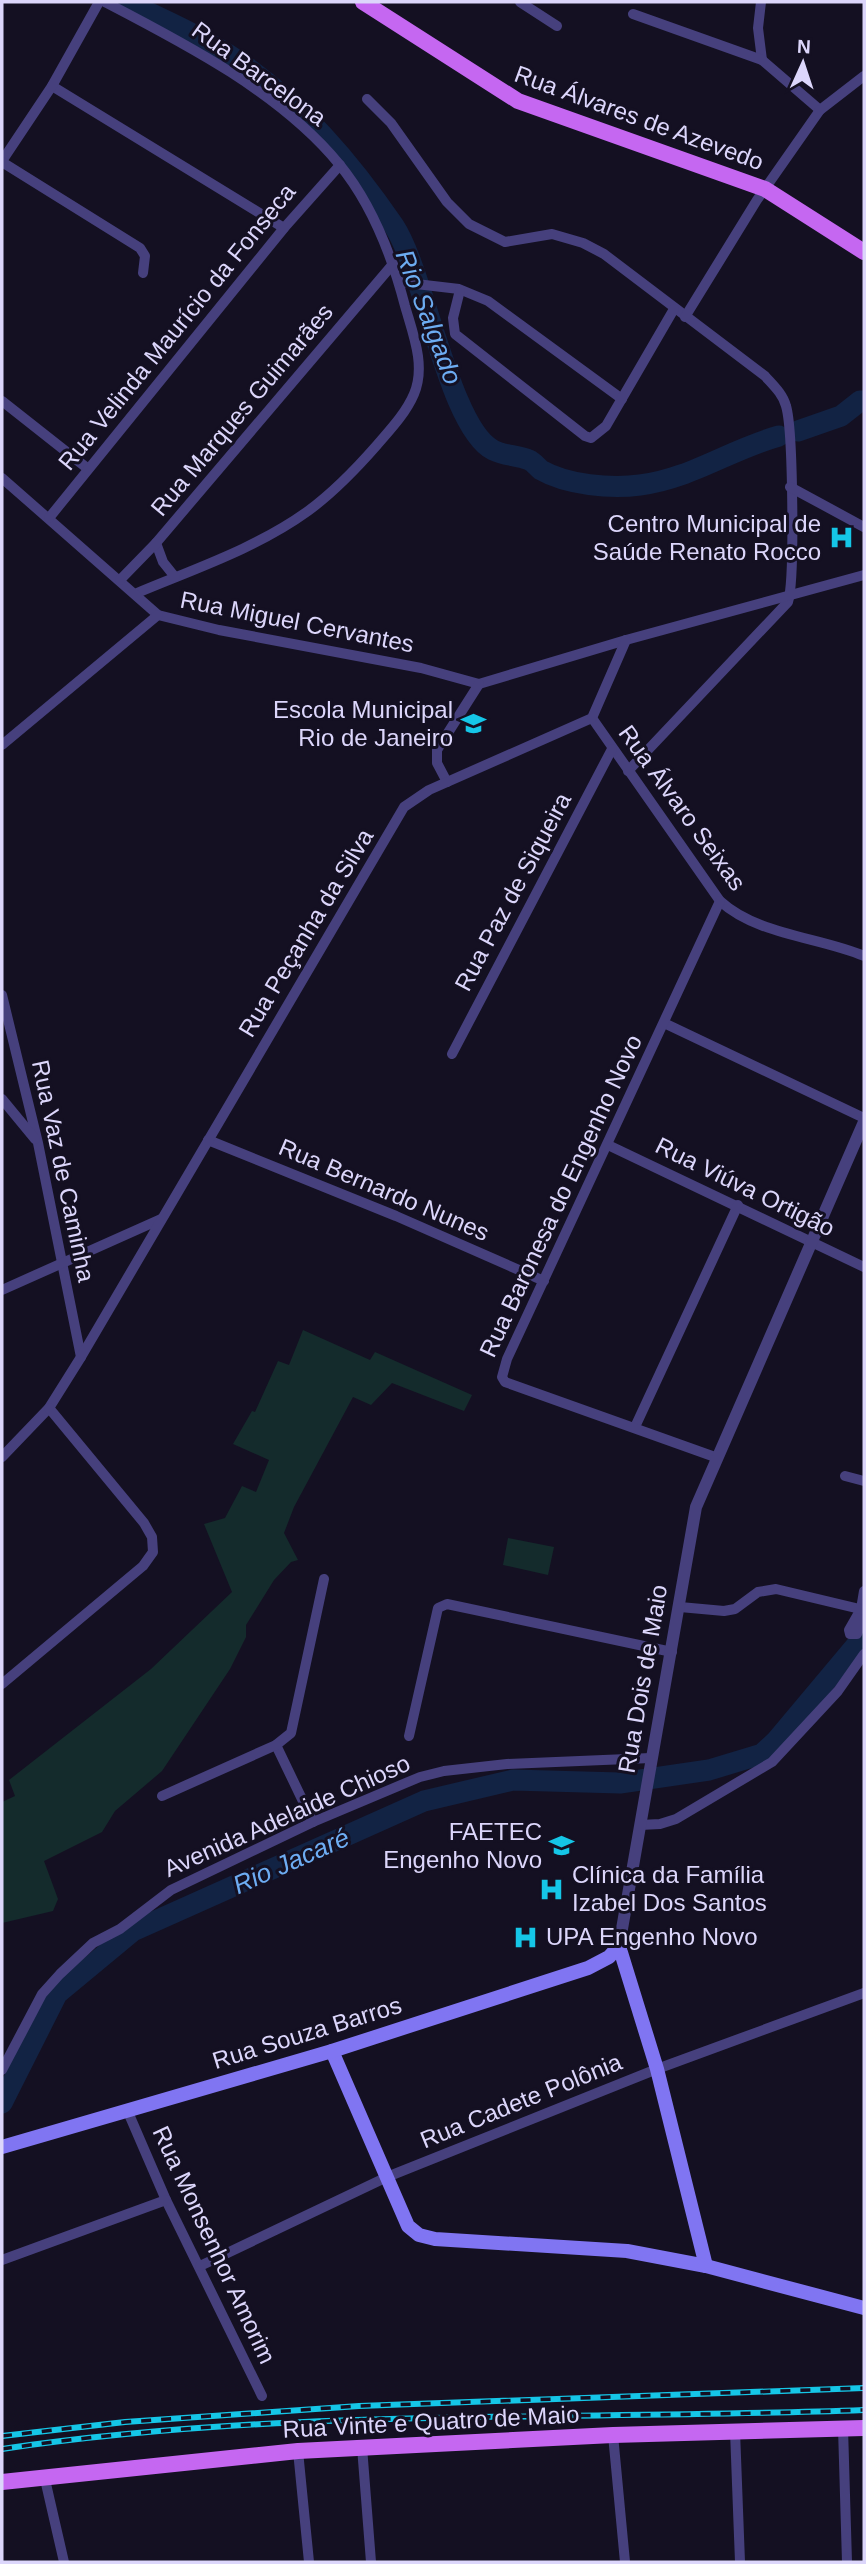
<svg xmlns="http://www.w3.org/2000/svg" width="866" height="2564" viewBox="0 0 866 2564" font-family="Helvetica,sans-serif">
  <rect width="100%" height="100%" fill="#141022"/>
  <g fill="#142b2c">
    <path d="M303,1330L370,1360L375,1352L472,1395L464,1411L392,1383L371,1405L353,1397L294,1507L284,1533L298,1560L291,1562L274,1580L246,1625V1637L230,1669L162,1771L115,1811L102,1832L44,1861L58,1899L53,1911L2,1923V1802L15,1796L9,1780L151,1669L232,1592L204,1524L225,1518L242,1486L256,1492L269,1460L233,1444L252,1411L255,1412L278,1361L289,1365Z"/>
    <path d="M508,1538L554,1547L548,1575L503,1565Z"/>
  </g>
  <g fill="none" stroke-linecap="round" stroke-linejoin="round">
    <g stroke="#122344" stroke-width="21">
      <path d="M126,2C164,20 203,37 238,61C300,103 352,164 394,226C425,273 449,427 493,450C504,456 518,455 529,460C534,462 537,467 541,470C567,485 611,489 640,485C690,479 731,449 779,436"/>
      <path d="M798,431L841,416L860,401H864"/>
      <path d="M2,2103L57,1994L133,1931L424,1801L513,1780L620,1783L709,1770L762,1754L776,1741L864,1636"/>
    </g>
    <g stroke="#46407d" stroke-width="10">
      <path d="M105,2C184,43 281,93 339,164C372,204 392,256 405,306C413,334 426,366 414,394C406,413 390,430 377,445C356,469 334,492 308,511C257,548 194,569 137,593"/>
      <path d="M520,2L557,26"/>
      <path d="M761,2L758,28L762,60"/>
      <path d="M633,14L762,60L820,110"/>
      <path d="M52,86L284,228"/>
      <path d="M367,99L391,123L447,202L469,224L505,242L552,234L583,243L604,254L765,376C773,385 783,394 786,406C793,429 795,580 788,602L628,771"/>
      <path d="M2,161L52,86L99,2"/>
      <path d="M2,162L140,248L145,256L143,273"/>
      <path d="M399,282L459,289L488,301L622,399"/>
      <path d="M460,290L453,318L455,334L585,436L591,438L606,426L674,309"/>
      <path d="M685,317L757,200L820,110L864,76"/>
      <path d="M2,401L87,468"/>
      <path d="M2,478L158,615L219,630L421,668L479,684L626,640L864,575"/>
      <path d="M790,487L864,527"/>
      <path d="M49,518L284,228L340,165"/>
      <path d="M156,543L163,562L175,577"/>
      <path d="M120,580L156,543L393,264"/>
      <path d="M592,718L720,901C757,935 819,937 864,956"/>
      <path d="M2,745L158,615"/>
      <path d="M447,782L437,763V750L479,684"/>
      <path d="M2,995L38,1143L81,1357"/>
      <path d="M664,1023L864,1118"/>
      <path d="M452,1054L612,749"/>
      <path d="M2,1099L35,1139"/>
      <path d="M208,1140L396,1216L544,1281"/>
      <path d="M608,1145L864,1267"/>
      <path d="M2,1290L161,1219"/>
      <path d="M635,1427L738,1205"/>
      <path d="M2,1457L49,1408L81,1357L404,807L429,790L592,718L626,640"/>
      <path d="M715,1457L505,1382L502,1377L507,1359L720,901"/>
      <path d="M845,1476L864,1481"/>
      <path d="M864,1591L861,1609L849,1630L850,1634H857L864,1619"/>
      <path d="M680,1607L724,1611L735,1609L758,1592L776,1589L864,1610"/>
      <path d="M2,1684L143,1566L153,1552L152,1537L144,1523L49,1408"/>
      <path d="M409,1736L438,1608L447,1604L672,1652"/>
      <path d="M276,1745L313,1822"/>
      <path d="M162,1796L276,1745L291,1733L324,1579"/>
      <path d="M640,1825L660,1824L676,1819L772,1762L838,1691L864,1654"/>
      <path d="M2,2070L42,1994L60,1974L93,1943L120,1929L171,1890L313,1822L420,1777L444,1771L507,1764L651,1758"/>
      <path d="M128,2112L166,2200L262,2396"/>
      <path d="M2,2260L166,2200"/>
      <path d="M200,2266L387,2177L657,2069L864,1993"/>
      <path d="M843,2428L847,2562"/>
      <path d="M735,2431L740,2562"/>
      <path d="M613,2435L625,2562"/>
      <path d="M362,2447L371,2562"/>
      <path d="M298,2451L309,2562"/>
      <path d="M44,2475L64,2562"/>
    </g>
    <path stroke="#46407d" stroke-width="12" d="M619,1946L696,1507L864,1122"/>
    <g stroke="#8075f2" stroke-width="14">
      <path d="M619,1946L657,2069L706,2266"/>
      <path d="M332,2051L408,2226L419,2235L435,2239L627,2251L706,2266L864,2308"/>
      <path d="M2,2147L332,2051L588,1968L609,1957L619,1946"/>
    </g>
    <g stroke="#c567f1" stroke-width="16">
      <path d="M363,2L518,101L765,189L864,252"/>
      <path d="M2,2482L298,2451L613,2435L864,2428"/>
    </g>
    <defs>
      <g id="rail">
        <path d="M2,2436L125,2422L359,2406L864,2388"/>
        <path d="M2,2449C287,2407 577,2421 864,2410"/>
      </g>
    </defs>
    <use href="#rail" stroke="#15c6e7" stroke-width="6"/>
    <use href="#rail" stroke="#141022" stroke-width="3.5" stroke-dasharray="10" stroke-linecap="butt"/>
  </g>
  <defs>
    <symbol id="hospital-bare" viewBox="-9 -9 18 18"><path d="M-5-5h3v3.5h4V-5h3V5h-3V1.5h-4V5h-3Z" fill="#15c6e7" stroke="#141022" stroke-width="2.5" paint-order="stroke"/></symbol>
    <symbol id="school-bare" viewBox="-9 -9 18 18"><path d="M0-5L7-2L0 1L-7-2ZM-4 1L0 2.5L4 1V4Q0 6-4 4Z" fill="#15c6e7" stroke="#141022" stroke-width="2.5" paint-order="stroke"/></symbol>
  </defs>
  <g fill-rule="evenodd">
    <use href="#hospital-bare" x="824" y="520" width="35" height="35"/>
    <use href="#school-bare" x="456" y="706" width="35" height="35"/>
    <use href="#school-bare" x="544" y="1828" width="35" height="35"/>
    <use href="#hospital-bare" x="534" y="1872" width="35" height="35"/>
    <use href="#hospital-bare" x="508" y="1920" width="35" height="35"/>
  </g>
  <g text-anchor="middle" stroke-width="6" stroke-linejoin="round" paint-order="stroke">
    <g font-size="24" fill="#dcd6fb" stroke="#141022">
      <text transform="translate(259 74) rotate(36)" y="8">Rua Barcelona</text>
      <text transform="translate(639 118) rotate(20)" y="8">Rua Álvares de Azevedo</text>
      <text transform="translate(177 327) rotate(-51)" y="8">Rua Velinda Maurício da Fonseca</text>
      <text transform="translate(242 410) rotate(-50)" y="8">Rua Marques Guimarães</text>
      <text transform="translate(297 622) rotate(11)" y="8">Rua Miguel Cervantes</text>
      <text transform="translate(682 808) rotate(54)" y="8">Rua Álvaro Seixas</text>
      <text transform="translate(513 892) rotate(-62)" y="8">Rua Paz de Siqueira</text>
      <text transform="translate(306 933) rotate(-59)" y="8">Rua Peçanha da Silva</text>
      <text transform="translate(63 1171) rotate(78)" y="8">Rua Vaz de Caminha</text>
      <text transform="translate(745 1187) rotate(26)" y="8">Rua Viúva Ortigão</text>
      <text transform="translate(384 1190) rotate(23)" y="8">Rua Bernardo Nunes</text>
      <text transform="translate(561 1196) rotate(-65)" y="8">Rua Baronesa do Engenho Novo</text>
      <text transform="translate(643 1679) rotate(-80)" y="8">Rua Dois de Maio</text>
      <text transform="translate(287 1816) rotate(-24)" y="8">Avenida Adelaide Chioso</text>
      <text transform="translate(307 2033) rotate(-17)" y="8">Rua Souza Barros</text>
      <text transform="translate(521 2101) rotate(-22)" y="8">Rua Cadete Polônia</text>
      <text transform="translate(214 2245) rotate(65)" y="8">Rua Monsenhor Amorim</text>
      <text transform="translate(431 2422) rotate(-3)" y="8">Rua Vinte e Quatro de Maio</text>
    </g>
    <g font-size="24" fill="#dcd6fb" stroke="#141022" text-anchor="end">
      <text x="821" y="532">Centro Municipal de<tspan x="821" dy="28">Saúde Renato Rocco</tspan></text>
      <text x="453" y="718">Escola Municipal<tspan x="453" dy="28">Rio de Janeiro</tspan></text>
      <text x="542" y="1840">FAETEC<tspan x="542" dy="28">Engenho Novo</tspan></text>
      <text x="572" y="1883" text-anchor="start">Clínica da Família<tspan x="572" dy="28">Izabel Dos Santos</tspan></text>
      <text x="546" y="1945" text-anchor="start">UPA Engenho Novo</text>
    </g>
    <g font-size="26" font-style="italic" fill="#6dacf2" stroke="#141022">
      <text transform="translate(429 317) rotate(69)" y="9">Rio Salgado</text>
      <text transform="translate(291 1861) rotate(-24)" y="9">Rio Jacaré</text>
    </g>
  </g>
  <rect width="866" height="2564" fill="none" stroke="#dcd6fb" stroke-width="7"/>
  <g transform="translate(803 63) rotate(3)" stroke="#141022" stroke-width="5" paint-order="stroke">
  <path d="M0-5L12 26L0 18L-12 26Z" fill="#dcd6fb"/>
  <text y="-10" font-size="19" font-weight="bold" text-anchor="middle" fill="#dcd6fb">N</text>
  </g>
</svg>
